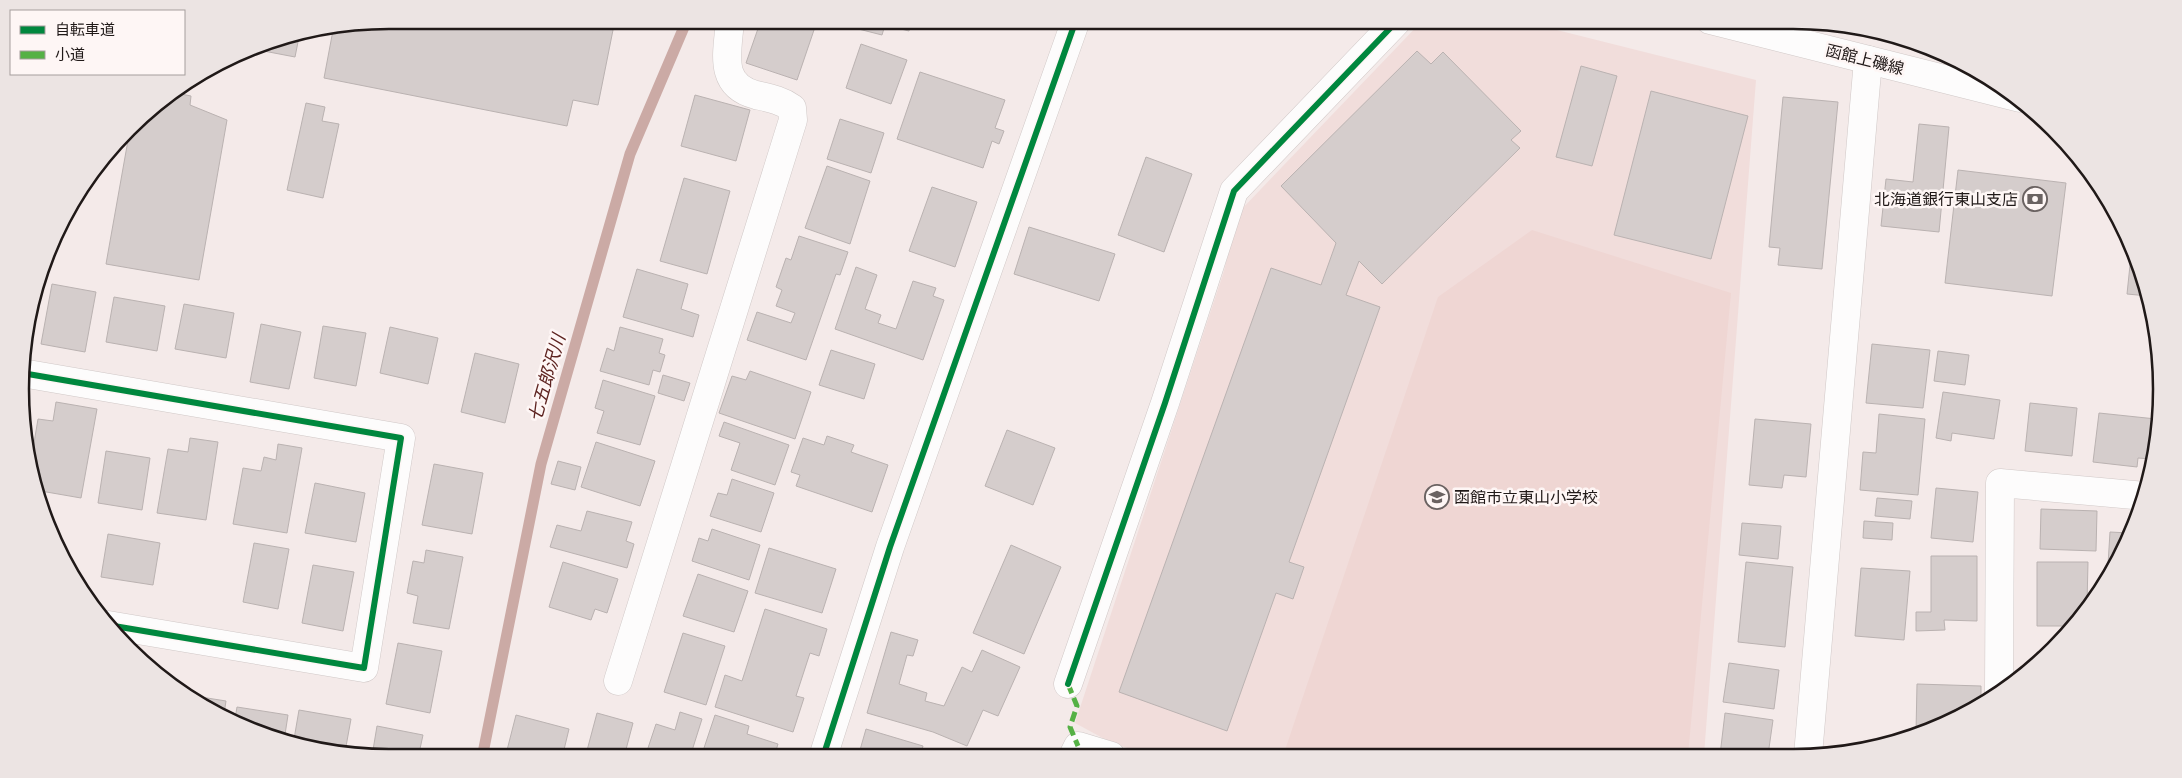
<svg xmlns="http://www.w3.org/2000/svg" width="2182" height="778" viewBox="0 0 2182 778" font-family="Literata,'Noto Sans JP',serif">
  <rect width="100%" height="100%" fill="#f4eae9"/>
  <path fill="#f1dddb" d="M1423,20H1517L1756,80L1704,755L1150,756L1110,742L1075,723L1224,271L1238,213Z"/>
  <path fill="#efd6d3" d="M1532,230L1731,293L1688,755L1283,756L1438,297Z"/>
  <g fill="none" stroke-linecap="round" stroke-linejoin="round">
    <path stroke="#cbaaa5" stroke-width="11" d="M482,758L541,464L630,154L687,20"/>
  </g>
  <g fill="#d5cdcc" stroke="#bab2b1">
    <path d="M389,20H615L598,105L573,100L567,126L324,78L334,25Z"/>
    <path d="M761,20H793L815,27L797,80L746,63Z"/>
    <path d="M823,20H912L909,31L885,25L882,35Z"/>
    <path d="M1146,20H1180L1178,29Z"/>
    <path d="M300,32L295,57L248,48Z"/>
    <path d="M861,44L907,60L891,104L846,88Z"/>
    <path d="M1417,51L1431,64L1443,52L1521,131L1511,140L1520,148L1382,284L1359,261L1346,295L1380,307L1289,562L1304,567L1293,599L1276,593L1227,731L1119,692L1271,268L1321,285L1336,243L1281,186Z"/>
    <path d="M1581,66L1617,76L1592,166L1556,157Z"/>
    <path d="M920,72L1005,100L995,128L1004,131L999,144L992,141L983,168L897,139Z"/>
    <path d="M1651,91L1748,116L1711,259L1614,235Z"/>
    <path d="M176,93L191,96L190,105L227,120L199,280L106,264L130,129L145,112L161,102L169,101L170,97Z"/>
    <path d="M695,95L750,110L736,161L681,146Z"/>
    <path d="M1783,97L1838,102L1822,269L1778,265L1780,248L1769,247Z"/>
    <path d="M306,103L325,107L322,121L339,124L323,198L287,190Z"/>
    <path d="M840,119L884,133L871,173L827,159Z"/>
    <path d="M1919,124L1949,127L1939,232L1881,226L1886,179L1913,182Z"/>
    <path d="M1146,157L1192,174L1164,252L1118,235Z"/>
    <path d="M827,166L870,181L850,244L805,228Z"/>
    <path d="M1958,170L2066,183L2052,296L1945,283Z"/>
    <path d="M684,178L730,191L707,274L660,261Z"/>
    <path d="M932,187L977,202L955,267L909,251Z"/>
    <path d="M1029,227L1115,254L1099,301L1014,274Z"/>
    <path d="M799,236L848,252L840,275L836,274L806,360L747,340L757,312L791,323L795,313L776,306L782,290L776,287L786,258L791,260Z"/>
    <path d="M2132,246L2142,270L2148,296L2127,294Z"/>
    <path d="M856,267L877,275L865,309L881,315L878,323L896,329L913,281L936,288L933,296L944,300L923,360L835,329Z"/>
    <path d="M637,269L688,284L681,309L699,315L693,337L623,317Z"/>
    <path d="M52,284L96,292L85,352L41,344Z"/>
    <path d="M114,297L165,306L157,351L106,342Z"/>
    <path d="M184,304L234,313L226,358L175,349Z"/>
    <path d="M261,324L301,332L289,389L250,382Z"/>
    <path d="M323,326L366,333L356,386L314,378Z"/>
    <path d="M390,327L438,338L428,384L380,373Z"/>
    <path d="M620,327L663,339L659,353L665,355L660,372L653,370L649,385L600,371L607,348L614,351Z"/>
    <path d="M1872,344L1930,350L1923,408L1866,403Z"/>
    <path d="M831,350L875,364L864,399L819,385Z"/>
    <path d="M1938,351L1969,355L1965,385L1934,381Z"/>
    <path d="M475,353L519,364L505,423L461,412Z"/>
    <path d="M750,371L811,392L795,439L719,413L732,376L746,380Z"/>
    <path d="M663,375L690,383L684,401L658,393Z"/>
    <path d="M603,380L655,396L640,445L597,433L604,411L595,408Z"/>
    <path d="M1943,392L2000,400L1994,439L1952,433L1951,441L1936,438Z"/>
    <path d="M56,402L97,409L81,498L35,490L33,484L30,467L38,419L53,421Z"/>
    <path d="M2030,403L2077,408L2072,456L2025,451Z"/>
    <path d="M2099,413L2156,419L2151,459L2138,458L2137,467L2093,462Z"/>
    <path d="M1879,414L1925,419L1918,495L1860,490L1863,452L1876,453Z"/>
    <path d="M1755,419L1811,424L1806,477L1784,475L1782,488L1749,485Z"/>
    <path d="M724,422L789,445L775,485L731,470L740,443L719,436Z"/>
    <path d="M1007,430L1055,448L1033,505L985,486Z"/>
    <path d="M827,436L854,445L851,452L888,465L872,512L796,486L800,475L791,472L803,438L824,445Z"/>
    <path d="M190,438L218,442L206,520L157,513L168,449L188,452Z"/>
    <path d="M596,442L655,461L640,506L581,487Z"/>
    <path d="M278,444L302,448L287,533L233,524L243,468L261,471L264,457L276,460Z"/>
    <path d="M106,451L150,458L142,510L98,503Z"/>
    <path d="M558,461L581,467L575,490L551,484Z"/>
    <path d="M434,464L483,473L472,534L422,525Z"/>
    <path d="M732,479L774,493L761,532L710,516L718,493L727,495Z"/>
    <path d="M315,483L365,493L356,542L305,533Z"/>
    <path d="M1936,488L1978,492L1973,542L1931,538Z"/>
    <path d="M1877,498L1912,501L1910,519L1875,516Z"/>
    <path d="M2041,509L2097,511L2096,551L2040,549Z"/>
    <path d="M587,511L632,522L626,541L634,544L627,568L550,547L557,525L581,531Z"/>
    <path d="M1864,521L1893,523L1892,540L1863,538Z"/>
    <path d="M1742,523L1781,526L1778,559L1739,555Z"/>
    <path d="M712,529L760,545L749,580L692,561L699,538L708,541Z"/>
    <path d="M2110,532L2129,533L2112,574L2107,581Z"/>
    <path d="M108,534L160,543L153,585L101,577Z"/>
    <path d="M254,543L289,549L278,609L243,602Z"/>
    <path d="M1011,545L1061,567L1024,654L973,633Z"/>
    <path d="M769,548L836,569L822,613L755,593Z"/>
    <path d="M426,550L463,557L449,629L413,623L418,596L407,593L413,561L424,563Z"/>
    <path d="M1931,556H1977V621L1944,620L1945,630L1916,631V612H1931Z"/>
    <path d="M563,562L618,579L607,613L595,609L591,620L549,607Z"/>
    <path d="M1746,562L1793,567L1785,647L1738,642Z"/>
    <path d="M2037,562H2088L2087,604L2069,626H2037Z"/>
    <path d="M313,565L354,572L343,631L302,623Z"/>
    <path d="M1861,568L1910,571L1904,640L1855,636Z"/>
    <path d="M698,574L748,591L734,632L683,616Z"/>
    <path d="M765,609L827,629L819,656L810,653L796,696L804,698L793,732L715,707L725,675L742,681Z"/>
    <path d="M891,632L918,640L913,656L907,655L899,684L927,693L925,701L944,706L962,667L972,672L982,650L1020,667L998,716L983,710L967,746L933,732L867,713Z"/>
    <path d="M683,633L725,646L706,705L664,692Z"/>
    <path d="M398,643L442,651L430,713L386,704Z"/>
    <path d="M2037,652H2048L2037,666Z"/>
    <path d="M1729,663L1779,670L1774,709L1723,702Z"/>
    <path d="M1917,684L1981,686V703L1956,720L1916,732Z"/>
    <path d="M182,694L226,701L224,714L184,696Z"/>
    <path d="M237,707L288,715L284,741L235,719Z"/>
    <path d="M299,710L351,719L345,752L293,745Z"/>
    <path d="M680,712L702,719L690,757H645L656,724L675,730Z"/>
    <path d="M597,713L633,723L624,757L585,758Z"/>
    <path d="M1725,713L1773,720L1768,755H1720Z"/>
    <path d="M516,715L569,729L562,758H505Z"/>
    <path d="M715,715L749,726L747,734L778,744L774,757H705L707,752L703,751Z"/>
    <path d="M377,726L423,735L418,758L372,756Z"/>
    <path d="M866,729L923,746L920,757H858Z"/>
  </g>
  <g fill="none" stroke-linecap="round" stroke-linejoin="round">
    <defs>
      <g id="street">
        <path d="M22,373L401,438L364,668L108,625"/>
        <path d="M618,681L793,120L792,108C781,100 769,98 756,95C717,85 728,51 730,20"/>
        <path d="M1068,684L1165,403L1234,191L1398,20"/>
        <path d="M1999,692L2000,483L2145,496"/>
        <path d="M1808,755L1868,60"/>
        <path d="M1073,756L1078,746L1111,756"/>
        <path d="M823,757L890,547L1076,20"/>
      </g>
      <path id="primary" d="M1710,20L2020,98"/>
    </defs>
    <use href="#street" stroke="#d0c8c7" stroke-width="29"/>
    <use href="#primary" stroke="#d0c8c7" stroke-width="29"/>
    <use href="#street" stroke="#fdfcfc" stroke-width="28"/>
    <use href="#primary" stroke="#fdfcfc" stroke-width="28"/>
    <path stroke="#55b145" stroke-width="5" stroke-dasharray="10 5" stroke-linecap="butt" d="M1068,684L1077,706L1070,727L1078,746"/>
    <defs>
      <g id="cycleway">
        <path d="M22,373L401,438L364,668L108,625"/>
        <path d="M1068,684L1165,403L1234,191L1398,20"/>
        <path d="M823,757L890,547L1076,20"/>
      </g>
    </defs>
    <use href="#cycleway" stroke="#fef6f5" stroke-width="9"/>
    <use href="#cycleway" stroke="#00873e" stroke-width="6"/>
  </g>
  <defs>
    <symbol id="bank-ring" viewBox="-11 -11 22 22"><circle r="9.5" fill="#fef6f5" stroke="#6a6261" stroke-width="1.5"/><path d="M-6-4H6V4H-6ZM0-2.3a2.3 2.3 0 1 0 0 4.6a2.3 2.3 0 1 0 0-4.6Z" fill="#6a6261"/></symbol>
    <symbol id="school-ring" viewBox="-11 -11 22 22"><circle r="9.5" fill="#fef6f5" stroke="#6a6261" stroke-width="1.5"/><path d="M0-5L7-2L0 1L-7-2ZM-4 1L0 2.5L4 1V4Q0 6-4 4Z" fill="#6a6261"/></symbol>
  </defs>
  <g fill-rule="evenodd">
    <use href="#bank-ring" x="2021" y="185" width="28" height="28"/>
    <use href="#school-ring" x="1423" y="483" width="28" height="28"/>
  </g>
  <g text-anchor="middle" stroke-width="5" stroke-linejoin="round" paint-order="stroke">
    <g font-size="16" fill="#201918" stroke="#fef6f5">
      <text transform="translate(1865 59) rotate(14)" y="6">函館上磯線</text>
    </g>
    <g font-size="16" fill="#201918" stroke="#fef6f5" text-anchor="end">
      <text x="2018" y="205">北海道銀行東山支店</text>
      <text x="1454" y="503" text-anchor="start">函館市立東山小学校</text>
    </g>
    <g font-size="18" font-style="italic" fill="#5e2421" stroke="#fef6f5">
      <text transform="translate(547 378) rotate(-74)" y="6">七五郎沢川</text>
    </g>
  </g>
  <path d="M0 0H2182V778H0ZM389 29H1793A360 360 0 0 1 2153 389V389A360 360 0 0 1 1793 749H389A360 360 0 0 1 29 389V389A360 360 0 0 1 389 29Z" fill="#ece4e3" fill-rule="evenodd"/>
  <path fill="none" stroke="#201918" stroke-width="2.5" d="M389 29H1793A360 360 0 0 1 2153 389V389A360 360 0 0 1 1793 749H389A360 360 0 0 1 29 389V389A360 360 0 0 1 389 29Z"/>
  <rect x="10" y="10" width="175" height="65" fill="#fef6f5" stroke="#a59e9d"/>
  <rect x="20" y="26" width="25" height="8" fill="#00873e" stroke="#a59e9d"/>
  <text x="55" y="35" font-size="15" fill="#201918">自転車道</text>
  <rect x="20" y="51" width="25" height="8" fill="#55b145" stroke="#a59e9d"/>
  <text x="55" y="60" font-size="15" fill="#201918">小道</text>
</svg>
